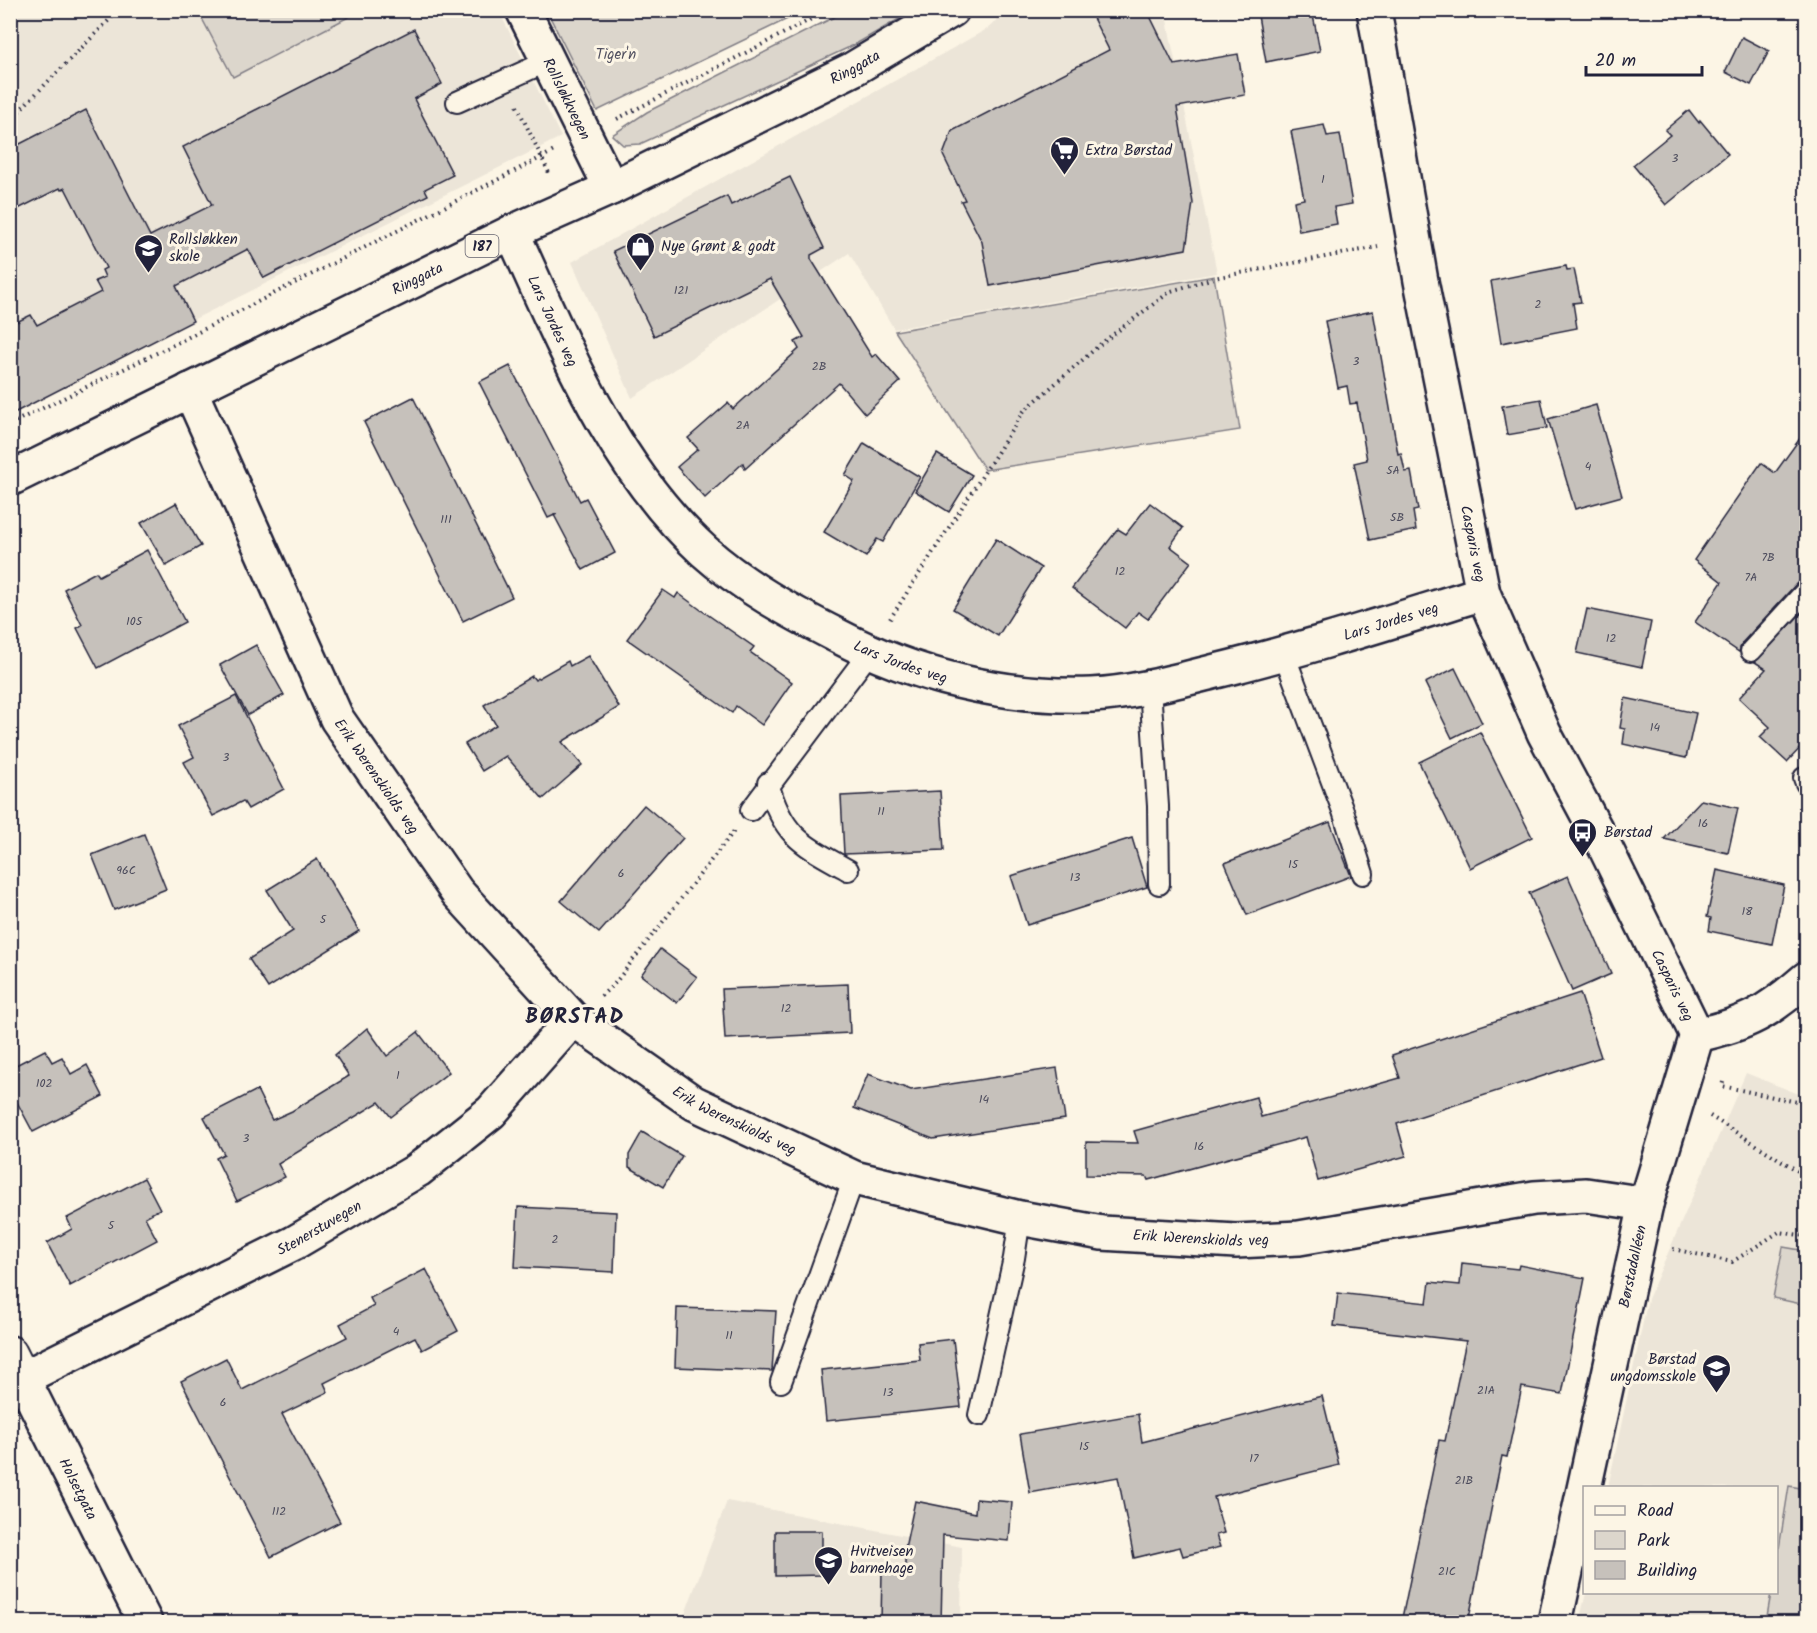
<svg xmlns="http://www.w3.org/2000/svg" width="1817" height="1633" viewBox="0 0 1817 1633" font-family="Kalam,sans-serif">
  <rect width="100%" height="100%" fill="#fcf5e5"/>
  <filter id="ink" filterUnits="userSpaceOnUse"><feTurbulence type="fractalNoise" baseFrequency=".0167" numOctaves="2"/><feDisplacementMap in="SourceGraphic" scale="12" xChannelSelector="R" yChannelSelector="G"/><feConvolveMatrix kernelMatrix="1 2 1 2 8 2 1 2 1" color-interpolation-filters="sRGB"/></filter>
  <g filter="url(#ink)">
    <g fill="#ece5d8">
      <path d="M1165,10L1217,273L894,329L849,253L632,398L572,262L987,29L1008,11Z"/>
      <path d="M11,11H499L561,137L11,410Z"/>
      <path d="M1746,1073L1806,1097V1622H1579L1586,1593L1776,1592V1488L1608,1487L1648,1299Z"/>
      <path d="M727,1501L962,1547L961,1622H682Z"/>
    </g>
    <g fill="#dcd6cc" stroke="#7f7c84" stroke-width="1.5">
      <path d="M198,11H360L233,77Z"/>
      <path d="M547,11H804L597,111Z"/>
      <path d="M846,11H913L854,45L640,144L623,145L612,135L647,112Z"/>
      <path d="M1214,276L1240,430L985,470L895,331Z"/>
      <path d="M1783,1247L1806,1251V1305L1773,1298Z"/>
      <path d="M1789,1486L1806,1489V1622H1766L1771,1593L1776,1592L1777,1561Z"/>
    </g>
    <g fill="#c6c1bb" stroke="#22223b" stroke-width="1.5">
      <path d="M1089,10H1147L1174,65L1238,54L1245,95L1177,107L1193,203L1186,249L990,286L982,242L961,201L965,200L943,155L952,131L1109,50Z"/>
      <path d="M1257,10H1312L1320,51L1266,62Z"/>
      <path d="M414,29L442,84L414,99L453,175L425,189L428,195L264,278L248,249L176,286L193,321L10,415V325L31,315L37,325L101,292L95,281L105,277L102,270L106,268L65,188L61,190L60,188L10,213V149L86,110L150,236L212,205L183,147Z"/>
      <path d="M1742,37L1769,51L1751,85L1725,72Z"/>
      <path d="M1689,110L1699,123L1700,120L1728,154L1666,205L1633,165L1670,135L1665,130Z"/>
      <path d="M1324,125L1327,136L1340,134L1352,204L1334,207L1337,224L1299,231L1294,201L1304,199L1291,131Z"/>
      <path d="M790,177L824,248L811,255V259L872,357L876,354L900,382L865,414L839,383L745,469L743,463L705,498L677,467L698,449L688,438L728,403L733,409L799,349L795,342L804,337L770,279L654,336L613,251L727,196L731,205Z"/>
      <path d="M1566,266L1567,270L1574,269L1581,302L1573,303L1577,328L1501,343L1491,281Z"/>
      <path d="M1373,311L1398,454L1401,453L1405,472L1411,471L1418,510L1413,511L1416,530L1370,540L1354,463L1367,460L1357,403L1350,404L1347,386L1338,388L1325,321Z"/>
      <path d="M510,366L580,501L586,498L615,553L583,570L554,515L557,514L548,518L479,382Z"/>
      <path d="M413,397L512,597L463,621L364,422Z"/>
      <path d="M1541,399L1547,428L1507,435L1502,406Z"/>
      <path d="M1596,405L1622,496L1575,509L1548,419Z"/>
      <path d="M1806,430V579L1797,583L1742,643L1739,652L1695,622L1722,582L1694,560L1761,463L1775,473Z"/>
      <path d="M864,443L920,477L883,542L877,539L866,557L824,532L854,481L845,475Z"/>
      <path d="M937,454L972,475L949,512L915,491Z"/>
      <path d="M176,503L201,546L166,566L141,523Z"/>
      <path d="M1150,503L1183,528L1170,546L1191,562L1148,619L1138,612L1125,628L1072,588L1118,529L1126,534Z"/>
      <path d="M996,539L1041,568L998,636L953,609Z"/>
      <path d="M147,550L185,622L98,668L77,628L82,625L64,589L96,572L99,576Z"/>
      <path d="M663,590L675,598L678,593L701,610L754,647L750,652L792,682L762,725L736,706L732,713L627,639Z"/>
      <path d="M1806,608V742L1787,762L1760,737L1770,727L1739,698L1766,669L1755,662Z"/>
      <path d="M1587,609L1651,622L1642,667L1577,653Z"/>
      <path d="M256,645L284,695L248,715L220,665Z"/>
      <path d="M588,656L619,707L562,742L582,765L543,799L506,756L482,771L465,744L496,725L484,705L532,676L535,680L568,661L570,666Z"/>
      <path d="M1455,668L1482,723L1452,738L1425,683Z"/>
      <path d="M236,696L284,789L248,809L243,801L213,816L184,762L194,757L178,726Z"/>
      <path d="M1625,698L1696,713L1686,758L1623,744L1625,729L1620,728Z"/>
      <path d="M1480,732L1532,837L1470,868L1419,762Z"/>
      <path d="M940,791L944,850L844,854L841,796Z"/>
      <path d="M1701,800L1738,808L1728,853L1664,839Z"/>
      <path d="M644,805L683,838L599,933L561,901Z"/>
      <path d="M1330,822L1351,876L1247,915L1225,863Z"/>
      <path d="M144,834L166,889L114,910L92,855Z"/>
      <path d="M1132,838L1147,887L1027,925L1011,876Z"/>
      <path d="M317,859L359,931L268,988L249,959L293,931L267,890Z"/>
      <path d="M1717,870L1784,885L1772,944L1709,931L1711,918L1707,917Z"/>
      <path d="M1568,876L1611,974L1572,991L1529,893Z"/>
      <path d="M660,949L697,977L677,1003L641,975Z"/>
      <path d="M848,984L850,1033L725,1039L722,989Z"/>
      <path d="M1580,993L1601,1057L1397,1124L1406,1156L1318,1181L1306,1137L1148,1180L1146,1176L1086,1175V1142L1138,1143L1134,1131L1256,1097L1261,1117L1400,1078L1392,1055Z"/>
      <path d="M367,1028L387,1056L418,1032L449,1072L391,1117L379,1102L278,1164L285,1177L237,1201L216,1158L224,1154L204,1117L257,1090L272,1120L292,1111L349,1076L335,1055Z"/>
      <path d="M45,1050L52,1062L62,1057L71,1074L87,1065L103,1096L33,1132L10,1089V1068Z"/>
      <path d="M1057,1068L1065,1119L933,1139L854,1108L868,1074L911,1090Z"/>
      <path d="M642,1132L682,1156L663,1187L629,1167V1155Z"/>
      <path d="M144,1178L160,1209L145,1217L157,1240L70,1286L47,1243L72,1229L67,1218Z"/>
      <path d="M518,1207L616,1212L614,1272L515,1267Z"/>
      <path d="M1462,1263L1518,1269L1519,1265L1585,1278L1562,1394L1522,1387L1507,1457L1502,1456L1468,1623H1408L1409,1620L1402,1618L1439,1440L1445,1441L1466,1341L1334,1326L1338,1293L1427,1303L1430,1282L1460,1285Z"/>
      <path d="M426,1269L458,1331L422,1350L415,1337L324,1383L328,1392L282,1414L340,1522L271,1557L181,1381L226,1358L242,1390L347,1337L340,1324L374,1306L370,1298Z"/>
      <path d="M677,1308L776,1311L772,1371L675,1367Z"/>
      <path d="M953,1339L961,1407L826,1421L821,1370L920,1360L918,1343Z"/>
      <path d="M1322,1396L1339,1465L1214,1497L1224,1533L1216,1535L1220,1547L1183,1556L1180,1547L1134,1558L1118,1477L1030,1493L1020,1434L1138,1414L1142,1442Z"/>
      <path d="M976,1499L1012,1502L1009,1541L943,1535L941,1623H881L882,1571H905V1548L915,1501L975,1513Z"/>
      <path d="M775,1531H822V1575L775,1576Z"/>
    </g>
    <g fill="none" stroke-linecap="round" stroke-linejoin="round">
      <defs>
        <g id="lane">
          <path d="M457,102L548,61"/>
          <path d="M1751,651L1806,591"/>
          <path d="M1284,654L1343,811L1363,874"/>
          <path d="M1150,688L1158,806L1159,884"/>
          <path d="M1804,778L1806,783"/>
          <path d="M768,783C783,837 802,844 848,870"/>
          <path d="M751,810L869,653"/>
          <path d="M781,1382L854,1178"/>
          <path d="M979,1415L1014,1258L1020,1218"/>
        </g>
        <g id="street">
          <path id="s1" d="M523,10L611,188"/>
          <path id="s2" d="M1374,10L1421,281L1483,593L1544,733L1605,847L1697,1035"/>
          <path id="s3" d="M512,232C563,343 611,466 704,551C743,586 789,611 836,635C914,676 1003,698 1092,695C1134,693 1176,681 1216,671C1306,649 1395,620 1483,593"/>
          <path id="s4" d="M190,390L337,719L457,892L573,1019L694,1103L854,1178L1020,1218L1102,1233L1236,1241L1299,1238L1534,1198L1586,1195L1646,1204"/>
          <path d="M1697,1035C1748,1024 1768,1012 1806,979"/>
          <path id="s5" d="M10,1353L145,1622"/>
          <path id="s6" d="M23,1378L294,1243L418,1170L491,1112L573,1019"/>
          <path id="s7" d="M1555,1622L1646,1204L1697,1035"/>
        </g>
        <g id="primary">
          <path id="s8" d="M10,479L512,232L611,188L853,69L952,10"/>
        </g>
      </defs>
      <use href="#lane" stroke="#22223b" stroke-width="24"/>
      <use href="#street" stroke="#22223b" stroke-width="38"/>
      <use href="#primary" stroke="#22223b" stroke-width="38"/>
      <g stroke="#22223b" stroke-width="4" stroke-dasharray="1.5 4.5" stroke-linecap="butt">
        <path d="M517,106L550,175"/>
        <path d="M617,119L829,10"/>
        <path d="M10,120L119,10"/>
        <path d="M10,424L169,347L554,151"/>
        <path d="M890,619L1024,411L1103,342L1171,291L1214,278L1378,247"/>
        <path d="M601,996L615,983L734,831"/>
        <path d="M1723,1082L1722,1086L1806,1104"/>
        <path d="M1710,1116L1806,1176"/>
        <path d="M1673,1249L1732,1262L1779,1232L1806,1236"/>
      </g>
      <use href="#lane" stroke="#fcf5e5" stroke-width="20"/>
      <use href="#street" stroke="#fcf5e5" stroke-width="33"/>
      <use href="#primary" stroke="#fcf5e5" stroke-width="33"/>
    </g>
  </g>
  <defs>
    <symbol id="supermarket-pin" viewBox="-11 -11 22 30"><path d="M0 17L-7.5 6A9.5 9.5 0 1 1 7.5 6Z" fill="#22223b" stroke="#fcf5e5"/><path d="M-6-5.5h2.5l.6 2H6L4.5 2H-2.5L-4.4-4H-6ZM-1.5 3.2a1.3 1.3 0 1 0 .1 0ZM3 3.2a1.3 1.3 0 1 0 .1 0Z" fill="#fff"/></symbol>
    <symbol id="shop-pin" viewBox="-11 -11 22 30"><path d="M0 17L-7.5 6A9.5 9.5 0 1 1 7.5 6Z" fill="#22223b" stroke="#fcf5e5"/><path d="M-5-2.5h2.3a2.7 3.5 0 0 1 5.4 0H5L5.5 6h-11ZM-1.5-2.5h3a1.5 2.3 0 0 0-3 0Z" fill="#fff"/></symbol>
    <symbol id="school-pin" viewBox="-11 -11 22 30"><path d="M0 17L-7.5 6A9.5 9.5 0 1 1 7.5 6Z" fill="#22223b" stroke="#fcf5e5"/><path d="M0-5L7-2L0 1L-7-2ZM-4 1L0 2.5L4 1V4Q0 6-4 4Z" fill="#fff"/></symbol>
    <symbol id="bus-pin" viewBox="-11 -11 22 30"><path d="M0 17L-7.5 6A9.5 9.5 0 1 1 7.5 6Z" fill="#22223b" stroke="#fcf5e5"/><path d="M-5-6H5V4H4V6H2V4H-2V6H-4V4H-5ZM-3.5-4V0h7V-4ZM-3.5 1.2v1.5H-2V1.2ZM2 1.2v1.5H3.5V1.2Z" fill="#fff"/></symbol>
  </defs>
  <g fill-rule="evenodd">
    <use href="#supermarket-pin" x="1048" y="134" width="33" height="45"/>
    <use href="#shop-pin" x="624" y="230" width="33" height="45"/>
    <use href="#school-pin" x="132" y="232" width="33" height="45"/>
    <use href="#bus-pin" x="1566" y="816" width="33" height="45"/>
    <use href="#school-pin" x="1700" y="1352" width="33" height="45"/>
    <use href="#school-pin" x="812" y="1544" width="33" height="45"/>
  </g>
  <g text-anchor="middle" stroke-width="6" stroke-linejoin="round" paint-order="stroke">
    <g font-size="12" fill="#4b4a5b">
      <text x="1675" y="162">3</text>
      <text x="1323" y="183">1</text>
      <text x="681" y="294">121</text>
      <text x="1538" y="308">2</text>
      <text x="1356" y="365">3</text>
      <text x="819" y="370">2B</text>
      <text x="743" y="429">2A</text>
      <text x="1588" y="470">4</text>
      <text x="1393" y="474">5A</text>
      <text x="1397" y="521">5B</text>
      <text x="446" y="523">111</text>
      <text x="1768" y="561">7B</text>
      <text x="1120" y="575">12</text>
      <text x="1751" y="581">7A</text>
      <text x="134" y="625">105</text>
      <text x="1611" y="642">12</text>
      <text x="1655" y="731">14</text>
      <text x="226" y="761">3</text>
      <text x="881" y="815">11</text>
      <text x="1703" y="827">16</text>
      <text x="1293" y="868">15</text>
      <text x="126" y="874">96C</text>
      <text x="621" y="877">6</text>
      <text x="1075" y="881">13</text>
      <text x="1747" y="915">18</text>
      <text x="323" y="923">5</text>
      <text x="786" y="1012">12</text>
      <text x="398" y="1079">1</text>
      <text x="44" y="1087">102</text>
      <text x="984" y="1103">14</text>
      <text x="246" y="1142">3</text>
      <text x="1199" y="1150">16</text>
      <text x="111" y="1229">5</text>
      <text x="555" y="1243">2</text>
      <text x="396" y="1335">4</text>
      <text x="729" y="1339">11</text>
      <text x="1486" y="1394">21A</text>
      <text x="888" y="1396">13</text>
      <text x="223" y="1406">6</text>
      <text x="1084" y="1450">15</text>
      <text x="1254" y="1462">17</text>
      <text x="1464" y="1484">21B</text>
      <text x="279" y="1515">112</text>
      <text x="1447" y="1575">21C</text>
    </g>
    <rect fill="#fcf5e5" stroke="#63616e" stroke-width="1.5" x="465.5" y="235" width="33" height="22" rx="4.5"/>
    <g font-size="14" font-weight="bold" fill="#22223b">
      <text x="482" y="251">187</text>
    </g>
    <g font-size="15" fill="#504f5f" stroke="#fcf5e5">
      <text x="616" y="59">Tiger'n</text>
    </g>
    <g font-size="15" fill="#22223b" stroke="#fcf5e5">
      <text dy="5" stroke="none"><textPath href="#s8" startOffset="940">Ringgata</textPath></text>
      <text dy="5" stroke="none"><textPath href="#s1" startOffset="99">Rollsløkkvegen</textPath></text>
      <text dy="5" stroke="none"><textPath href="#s8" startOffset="454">Ringgata</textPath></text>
      <text dy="5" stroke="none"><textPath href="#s3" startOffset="98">Lars Jordes veg</textPath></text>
      <text dy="5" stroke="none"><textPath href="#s2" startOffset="543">Casparis veg</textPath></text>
      <text dy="5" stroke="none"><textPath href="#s3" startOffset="1106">Lars Jordes veg</textPath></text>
      <text dy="5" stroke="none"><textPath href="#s3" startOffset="602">Lars Jordes veg</textPath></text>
      <text dy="5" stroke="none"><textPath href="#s4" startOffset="430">Erik Werenskiolds veg</textPath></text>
      <text dy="5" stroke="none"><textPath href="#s2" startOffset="1029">Casparis veg</textPath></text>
      <text dy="5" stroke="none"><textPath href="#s4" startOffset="934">Erik Werenskiolds veg</textPath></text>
      <text dy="5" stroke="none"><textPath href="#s6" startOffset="332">Stenerstuvegen</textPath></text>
      <text dy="5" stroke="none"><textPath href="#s4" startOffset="1420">Erik Werenskiolds veg</textPath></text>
      <text dy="5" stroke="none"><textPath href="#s7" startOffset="364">Børstadalléen</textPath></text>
      <text dy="5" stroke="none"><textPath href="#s5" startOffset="152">Holsetgata</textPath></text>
    </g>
    <g font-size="15" fill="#22223b" stroke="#fcf5e5" text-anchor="start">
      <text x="1085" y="155">Extra Børstad</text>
      <text x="169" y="244">Rollsløkken<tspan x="169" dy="17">skole</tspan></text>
      <text x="661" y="251">Nye Grønt &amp; godt</text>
      <text x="1604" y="837">Børstad</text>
      <text x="1696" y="1364" text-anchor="end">Børstad<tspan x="1696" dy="17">ungdomsskole</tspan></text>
      <text x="850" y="1556">Hvitveisen<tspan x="850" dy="17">barnehage</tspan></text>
    </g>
    <g font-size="21" font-weight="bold" letter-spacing="1.5" fill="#22223b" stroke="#fcf5e5">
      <text x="575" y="1023">BØRSTAD</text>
    </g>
  </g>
  <rect width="1817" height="1633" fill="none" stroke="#fcf5e5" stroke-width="36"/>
  <rect x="18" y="18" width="1781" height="1597" fill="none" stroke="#22223b" stroke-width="2" filter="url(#ink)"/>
  <rect x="1583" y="1486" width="195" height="108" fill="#fcf5e5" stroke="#a5a1a1" stroke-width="1.5"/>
  <rect x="1595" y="1506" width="30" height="9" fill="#fcf5e5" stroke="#a5a1a1" stroke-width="1.5"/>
  <text x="1637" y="1516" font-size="18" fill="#22223b">Road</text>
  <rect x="1595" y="1531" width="30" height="18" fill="#dcd6cc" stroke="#a5a1a1" stroke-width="1.5"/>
  <text x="1637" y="1546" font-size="18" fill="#22223b">Park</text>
  <rect x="1595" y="1561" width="30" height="18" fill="#c6c1bb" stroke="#a5a1a1" stroke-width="1.5"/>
  <text x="1637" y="1576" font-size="18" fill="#22223b">Building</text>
  <path d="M1586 66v9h116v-9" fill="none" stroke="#22223b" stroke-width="3"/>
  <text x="1595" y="66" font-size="18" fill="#22223b" stroke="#fcf5e5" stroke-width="4.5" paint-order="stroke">20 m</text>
</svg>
